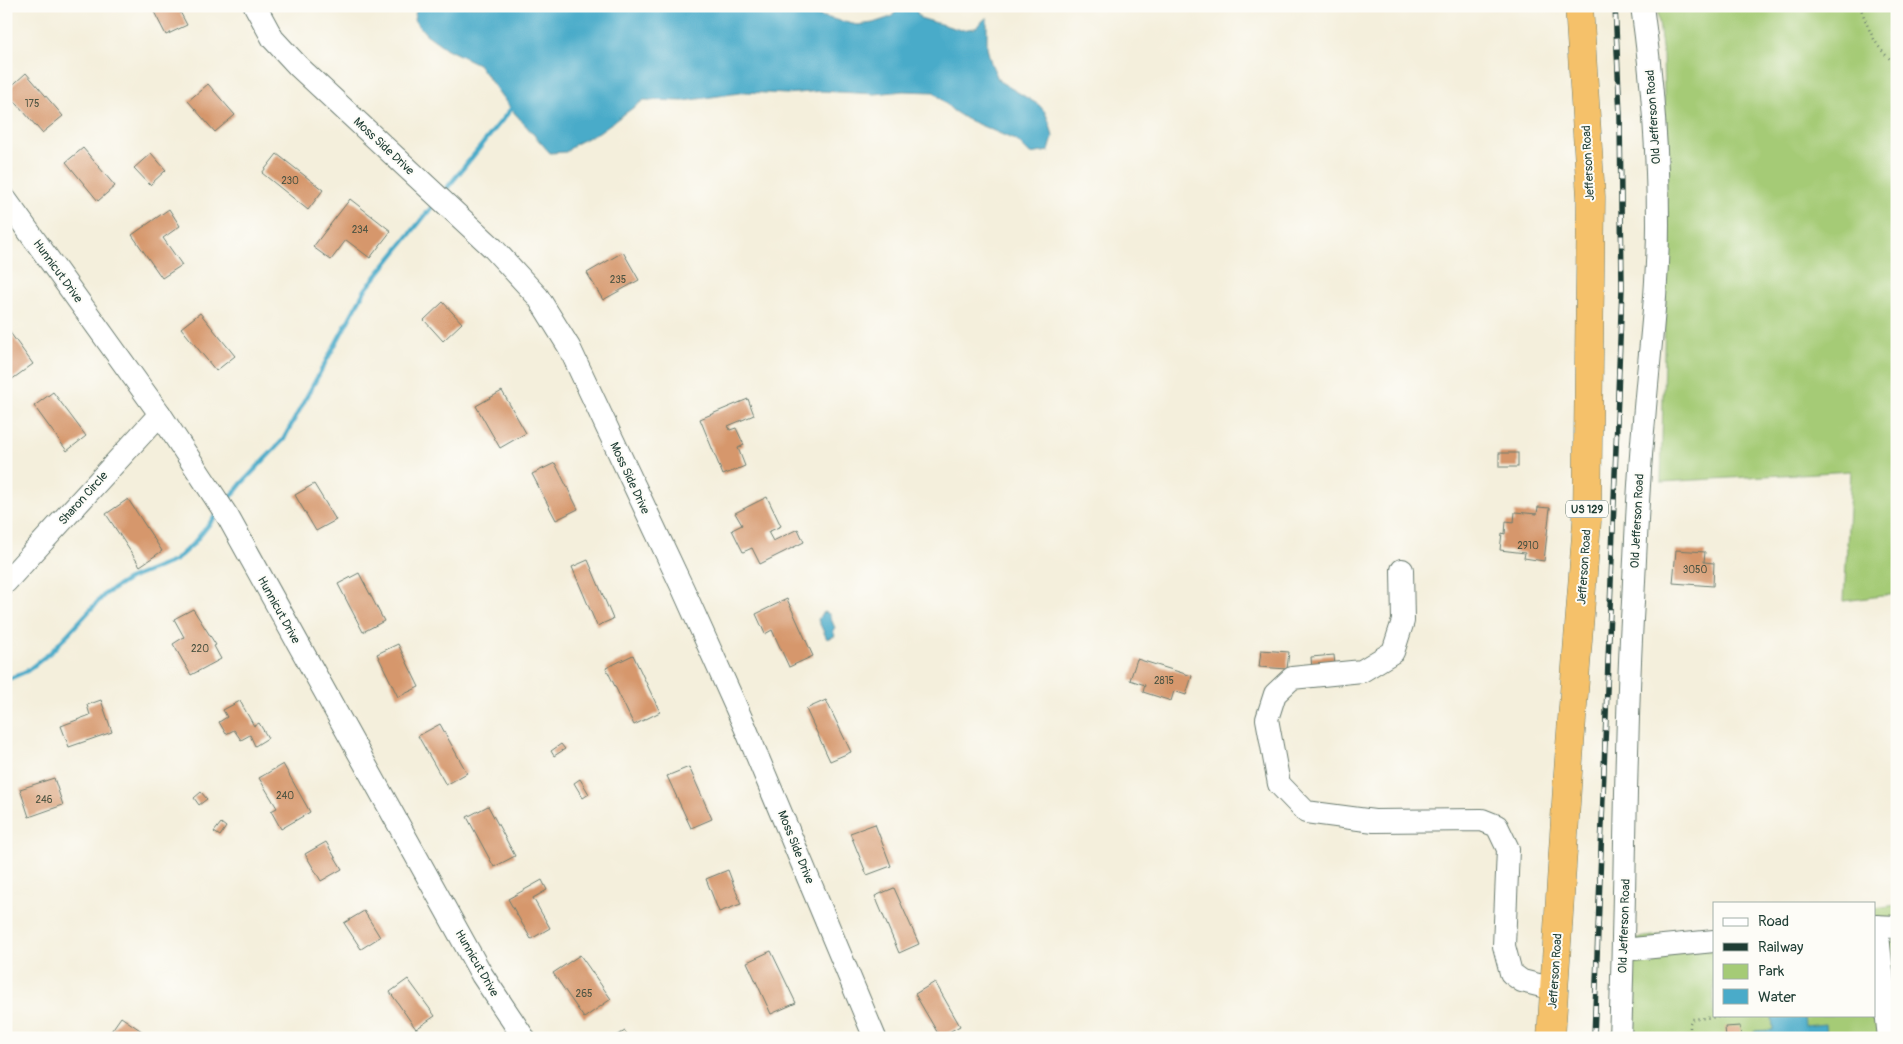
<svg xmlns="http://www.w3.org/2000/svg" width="1903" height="1044" viewBox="0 0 1903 1044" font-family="Pangolin,sans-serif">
  <rect width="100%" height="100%" fill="#fdfcf7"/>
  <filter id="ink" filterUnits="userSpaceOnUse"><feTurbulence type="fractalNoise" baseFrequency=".02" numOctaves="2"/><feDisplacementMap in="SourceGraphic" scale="10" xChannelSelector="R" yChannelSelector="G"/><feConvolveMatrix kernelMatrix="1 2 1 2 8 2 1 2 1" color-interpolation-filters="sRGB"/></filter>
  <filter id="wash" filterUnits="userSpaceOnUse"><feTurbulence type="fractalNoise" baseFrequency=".0096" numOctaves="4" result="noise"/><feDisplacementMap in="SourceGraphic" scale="20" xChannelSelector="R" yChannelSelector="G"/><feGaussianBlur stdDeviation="1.12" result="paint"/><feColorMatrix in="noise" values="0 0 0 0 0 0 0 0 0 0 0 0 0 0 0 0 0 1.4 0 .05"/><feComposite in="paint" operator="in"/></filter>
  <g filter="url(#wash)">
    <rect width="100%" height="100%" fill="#f4efdc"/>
    <g fill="#a5cb76" stroke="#628455">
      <path d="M1657,6H1897V594L1844,601L1851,471L1661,482L1667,226L1663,56Z"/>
      <path d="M1897,905V1038H1614L1622,940L1714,928V1015H1874V908Z"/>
    </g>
    <g fill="#4aabc9" stroke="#34747e">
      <path d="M417,6H780L857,25L873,23L891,17L901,6H914L920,18L961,30L975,28L987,17V48L991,63L999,81L1039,105L1045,112L1050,124L1053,137L1049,151L1030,154L1017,141L966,119L952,110L934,92L903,91L875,94L821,91L786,94L746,92L684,101L644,100L599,132L577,143L566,152L550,153L511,109L478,64L447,49L426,34L414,20Z"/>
      <path d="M825,612L829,614L835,628L833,630L835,636L827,639L818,620L821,614Z"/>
      <path d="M1772,1015H1804L1805,1026L1825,1024L1826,1038H1755L1754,1031L1773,1030Z"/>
    </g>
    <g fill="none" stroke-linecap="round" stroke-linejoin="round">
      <g stroke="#4aabc9" stroke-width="4.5">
        <path d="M443,193L511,109"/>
        <path d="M226,503L242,483L283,440L365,290L435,203"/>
        <path d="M6,680L27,671L52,651L105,594L129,579L174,561L193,544L218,513"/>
      </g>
    </g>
    <g id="blocks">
      <g fill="#d6976c">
        <path d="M151,6H177L187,25L166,35Z"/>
        <path d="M26,73L63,116L42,133L6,91Z"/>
        <path d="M208,84L235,115L215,132L188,101Z"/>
        <path d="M83,148L115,186L98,201L66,162Z"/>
        <path d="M151,153L166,170L150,185L134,168Z"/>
        <path d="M277,154L323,190L308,210L262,173Z"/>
        <path d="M350,199L391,231L370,258L346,240L331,260L313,247Z"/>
        <path d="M169,209L180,226L163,238L182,265L162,278L132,235Z"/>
        <path d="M623,252L639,280L603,300L587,273Z"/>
        <path d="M443,302L462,323L443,341L424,320Z"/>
        <path d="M200,313L235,356L216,371L181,328Z"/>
        <path d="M6,327L33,364L11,380L6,373Z"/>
        <path d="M502,391L526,433L500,448L476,406Z"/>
        <path d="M53,392L86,436L67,451L34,406Z"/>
        <path d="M748,399L754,415L728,426L730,430L736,428L744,445L738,448L745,466L723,475L700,419Z"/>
        <rect x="1499" y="453" width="19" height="14"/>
        <path d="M555,463L578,509L556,520L532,474Z"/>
        <path d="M314,484L336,520L316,531L295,495Z"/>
        <path d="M767,497L781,526L768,532L773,541L798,529L804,542L760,564L752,548L743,552L732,530L742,525L735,513Z"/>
        <path d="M128,499L162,551L140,566L106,514Z"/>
        <path d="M1538,507L1550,508L1544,561L1524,558L1525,553L1500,550L1502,533L1505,534L1506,521L1514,522L1515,512L1537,514Z"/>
        <path d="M1676,550L1705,552L1704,562L1714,563L1713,586L1673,583Z"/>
        <path d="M588,560L613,619L597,626L572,567Z"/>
        <path d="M359,573L384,621L363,632L338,584Z"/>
        <path d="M787,599L813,656L789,667L772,630L765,634L756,614Z"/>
        <path d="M193,609L216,645L214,646L221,659L191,675L173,644L184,637L174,619Z"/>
        <path d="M398,644L419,687L398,697L377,654Z"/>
        <path d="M1261,650L1289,652L1287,669L1259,667Z"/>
        <path d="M633,655L660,712L634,725L606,668Z"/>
        <path d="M1334,655L1335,666L1312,669L1311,657Z"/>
        <path d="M1137,659L1192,676L1186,695L1174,691L1171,701L1143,692L1145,685L1130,680Z"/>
        <path d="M101,700L112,732L69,747L61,726L90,715L87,705Z"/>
        <path d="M826,700L851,752L830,761L806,709Z"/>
        <path d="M240,701L254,726L259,723L268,738L255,746L250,735L241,740L234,730L226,734L219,722L227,717L223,710Z"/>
        <path d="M440,724L467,773L446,785L418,736Z"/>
        <path d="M561,744L565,749L554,756L551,751Z"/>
        <path d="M283,764L310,812L281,829L271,811L277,808L259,778Z"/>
        <path d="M689,767L712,819L691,828L667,776Z"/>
        <path d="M54,778L63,805L29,817L20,789Z"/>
        <path d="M580,779L589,794L583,798L574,783Z"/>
        <path d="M201,792L207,799L199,805L194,798Z"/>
        <path d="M488,806L515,856L494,867L467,817Z"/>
        <path d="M221,823L226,827L220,836L214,832Z"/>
        <path d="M875,824L891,866L867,875L850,833Z"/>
        <path d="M326,842L342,869L321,881L305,854Z"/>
        <path d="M728,870L741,904L719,912L706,879Z"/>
        <path d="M542,880L547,890L533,898L550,928L531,939L508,899Z"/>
        <path d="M894,888L919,944L899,953L875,896Z"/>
        <path d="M364,911L380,937L361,949L344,923Z"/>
        <path d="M771,951L796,1003L771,1014L747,962Z"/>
        <path d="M580,955L611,999L584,1018L553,973Z"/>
        <path d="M408,979L435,1016L416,1029L390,992Z"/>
        <path d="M935,982L960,1026L940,1037L915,994Z"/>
        <path d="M121,1017L152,1038H109L107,1037Z"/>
        <path d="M1740,1026L1741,1038H1726L1725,1027Z"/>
        <path d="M625,1031L629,1038H613Z"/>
      </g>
    </g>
  </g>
  <g filter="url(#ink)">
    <use href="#blocks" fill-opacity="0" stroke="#6a7b6f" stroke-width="1"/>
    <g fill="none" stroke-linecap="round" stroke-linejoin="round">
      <defs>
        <g id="minor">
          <path d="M255,6L273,39L299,67L493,248L538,297L569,347L683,589L745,727L875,1038"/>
          <path d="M6,200L160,414L228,517L482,975L524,1038"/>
          <path d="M1402,570L1403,621L1393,652L1362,671L1292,678L1275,694L1267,719L1279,784L1306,812L1374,821L1482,820L1497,826L1508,849L1504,946L1511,973L1522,981L1554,989"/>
          <path d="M6,582L160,414"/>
          <path d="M1874,926L1897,927"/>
          <path d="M1877,926L1889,1038"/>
          <path d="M1623,950L1714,941"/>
          <path d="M1620,1038C1626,893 1624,747 1633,602C1636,541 1638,481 1644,420C1649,355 1658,290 1658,224C1658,151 1652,78 1642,6"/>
        </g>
        <path id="highway" d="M1551,1038L1568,772L1587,521L1591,197L1579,6"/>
      </defs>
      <use href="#minor" stroke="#6a7b6f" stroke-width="24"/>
      <use href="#highway" stroke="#6a7b6f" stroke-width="29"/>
      <g stroke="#6a7b6f" stroke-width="2.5" stroke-dasharray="1 4" stroke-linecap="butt">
        <path d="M1860,6C1868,28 1876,51 1897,64"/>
        <path d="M1690,1038V1023L1692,1019L1745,1015"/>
      </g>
      <use href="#minor" stroke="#fff" stroke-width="22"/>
      <use href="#highway" stroke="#f5c16b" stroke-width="28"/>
      <defs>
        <path id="rail" d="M1594,1038L1622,287L1620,115L1615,6"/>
      </defs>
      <use href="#rail" stroke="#1f3d34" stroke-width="5.5"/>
      <use href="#rail" stroke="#fdfcf7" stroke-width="4" stroke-dasharray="11" stroke-linecap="butt"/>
    </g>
  </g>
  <g text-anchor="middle" stroke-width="4" stroke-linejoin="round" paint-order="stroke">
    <g font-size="10" fill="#4d5442">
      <text x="32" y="107">175</text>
      <text x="290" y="184">230</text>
      <text x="360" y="233">234</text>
      <text x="618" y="283">235</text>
      <text x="1528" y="549">2910</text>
      <text x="1695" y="573">3050</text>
      <text x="200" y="652">220</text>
      <text x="1164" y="684">2815</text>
      <text x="285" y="799">240</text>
      <text x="44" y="803">246</text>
      <text x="584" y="997">265</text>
    </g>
    <rect fill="#fdfcf7" stroke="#62766e" stroke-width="1" x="1566" y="500.5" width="42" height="17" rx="4"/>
    <g font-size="11" font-weight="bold" fill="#1f3d34">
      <text x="1587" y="513">US 129</text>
    </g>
    <g font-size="12" fill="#1f3d34" stroke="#fdfcf7">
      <text transform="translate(1653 117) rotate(-94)" y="4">Old Jefferson Road</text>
      <text transform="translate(384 146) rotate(43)" y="4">Moss Side Drive</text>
      <text transform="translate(1588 163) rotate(-93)" y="4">Jefferson Road</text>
      <text transform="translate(58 271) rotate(54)" y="4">Hunnicut Drive</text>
      <text transform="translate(630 478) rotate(65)" y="4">Moss Side Drive</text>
      <text transform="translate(83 498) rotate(-48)" y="4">Sharon Circle</text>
      <text transform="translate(1637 521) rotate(-87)" y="4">Old Jefferson Road</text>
      <text transform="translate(1584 567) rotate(-86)" y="4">Jefferson Road</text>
      <text transform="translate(279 610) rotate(61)" y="4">Hunnicut Drive</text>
      <text transform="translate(796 847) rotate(68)" y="4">Moss Side Drive</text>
      <text transform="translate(1624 926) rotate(-88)" y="4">Old Jefferson Road</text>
      <text transform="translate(477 963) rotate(60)" y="4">Hunnicut Drive</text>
      <text transform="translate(1555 971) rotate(-86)" y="4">Jefferson Road</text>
    </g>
  </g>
  <rect width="1903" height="1044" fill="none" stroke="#fdfcf7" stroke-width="25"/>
  <rect x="1713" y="902" width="162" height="115" fill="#fdfcf7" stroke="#a4b0a9"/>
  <rect x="1723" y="918" width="25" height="8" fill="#ffffff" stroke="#a4b0a9"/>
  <text x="1758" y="926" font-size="15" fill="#1f3d34">Road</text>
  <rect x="1723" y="943" width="25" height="8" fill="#1f3d34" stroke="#a4b0a9"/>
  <text x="1758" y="952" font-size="15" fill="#1f3d34">Railway</text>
  <rect x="1723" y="964" width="25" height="15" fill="#a5cb76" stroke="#a4b0a9"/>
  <text x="1758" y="976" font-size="15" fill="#1f3d34">Park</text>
  <rect x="1723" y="989" width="25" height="15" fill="#4aabc9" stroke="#a4b0a9"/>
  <text x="1758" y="1002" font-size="15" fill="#1f3d34">Water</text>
</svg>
